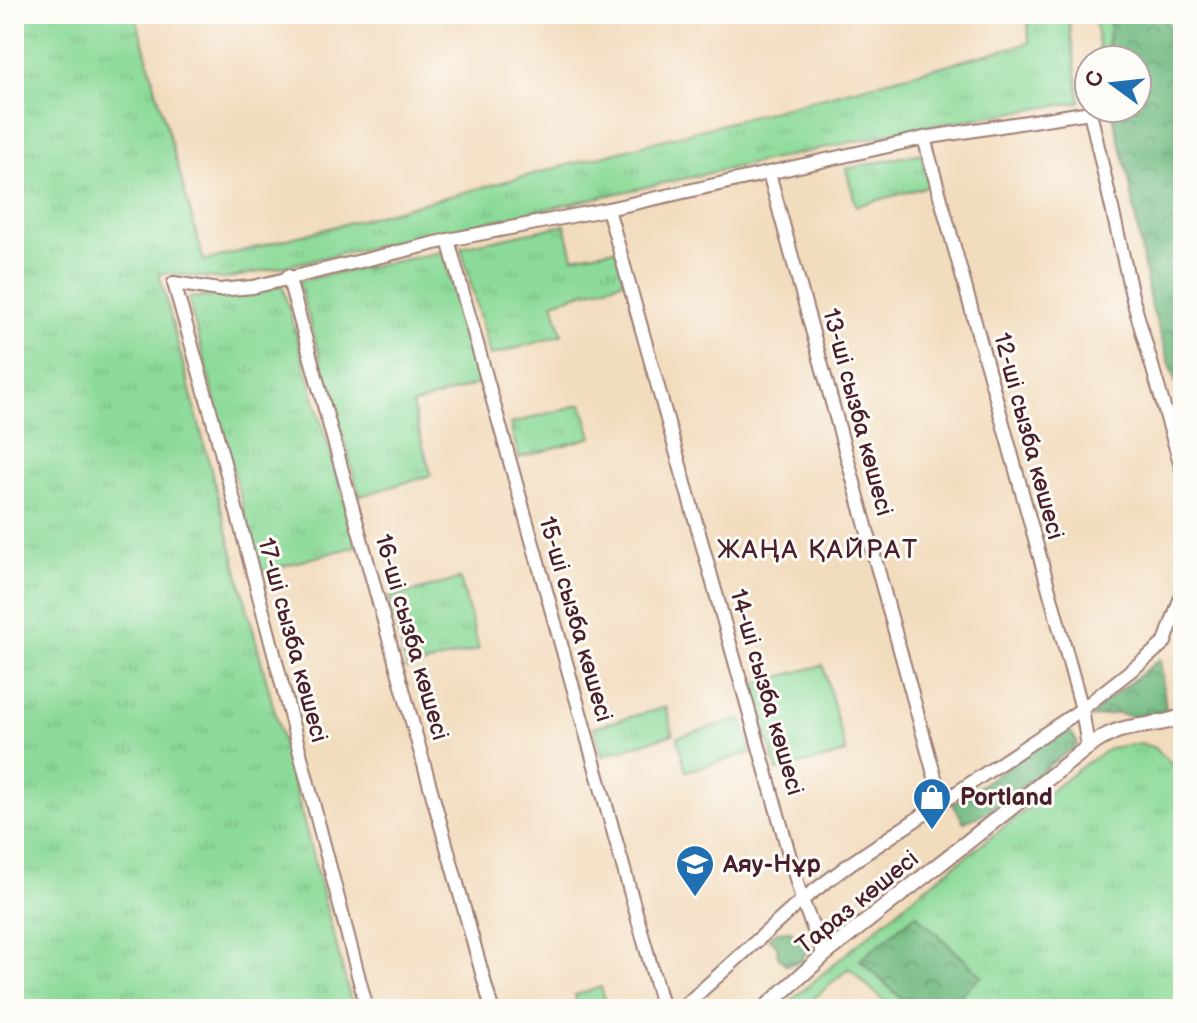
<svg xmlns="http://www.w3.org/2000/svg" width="1197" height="1023" viewBox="0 0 1197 1023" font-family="'Balsamiq Sans',sans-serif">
  <defs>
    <pattern id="grass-tufts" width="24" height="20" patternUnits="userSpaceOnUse" patternTransform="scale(2)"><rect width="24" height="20" fill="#8cda99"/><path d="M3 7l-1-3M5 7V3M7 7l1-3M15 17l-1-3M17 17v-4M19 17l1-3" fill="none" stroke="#7abb84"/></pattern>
    <pattern id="forest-crowns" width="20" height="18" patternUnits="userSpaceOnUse" patternTransform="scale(2)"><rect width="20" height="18" fill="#71ba81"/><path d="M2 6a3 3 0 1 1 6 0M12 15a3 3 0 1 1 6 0" fill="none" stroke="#5f976a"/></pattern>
    <pattern id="wetland-marsh" width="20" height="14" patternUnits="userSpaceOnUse" patternTransform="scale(2)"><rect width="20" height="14" fill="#8cda99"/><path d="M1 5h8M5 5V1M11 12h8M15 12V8" fill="none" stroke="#7abb84"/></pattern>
  </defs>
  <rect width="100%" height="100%" fill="#fdfcf7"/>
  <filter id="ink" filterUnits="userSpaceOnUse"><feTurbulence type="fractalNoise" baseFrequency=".0125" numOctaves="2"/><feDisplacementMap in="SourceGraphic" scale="16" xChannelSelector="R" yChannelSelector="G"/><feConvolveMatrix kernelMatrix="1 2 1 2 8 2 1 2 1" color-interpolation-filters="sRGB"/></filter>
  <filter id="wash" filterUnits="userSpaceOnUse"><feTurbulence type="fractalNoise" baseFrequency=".006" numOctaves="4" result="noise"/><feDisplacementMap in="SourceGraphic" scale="32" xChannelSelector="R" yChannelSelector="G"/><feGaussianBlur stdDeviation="1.8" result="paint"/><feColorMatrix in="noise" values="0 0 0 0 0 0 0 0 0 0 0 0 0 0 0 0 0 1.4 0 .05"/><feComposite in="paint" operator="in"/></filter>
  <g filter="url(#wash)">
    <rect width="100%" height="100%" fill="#f2dcbe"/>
    <g fill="url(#grass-tufts)" stroke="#6b7c62" stroke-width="2">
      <path d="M14,14H135L204,261L1029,43L1028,14H1068L1080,102L920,127L226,279L159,273L353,1009H14Z"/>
      <path d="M1094,14H1111L1106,60H1101Z"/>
      <path d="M921,153L929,186L856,206L846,169Z"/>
      <path d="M565,225L573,257L616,249L624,281L553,302L562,335L490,356L461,247Z"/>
      <path d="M442,252L480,383L412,405L431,475L360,496L298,281Z"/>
      <path d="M282,285L357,546L260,572L188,298L248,294Z"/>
      <path d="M582,404L592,437L519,458L510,424Z"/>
      <path d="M460,579L479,649L407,669L389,598Z"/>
      <path d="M666,707L673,734L602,756L594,727Z"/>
      <path d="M1140,743L1155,748L1183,775V1009H944L981,975L861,960L912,1009H892L849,968L801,1009H781L916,895L1088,762L1111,748Z"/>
      <path d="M601,987L607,1009H578L575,995Z"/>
    </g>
    <g fill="url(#forest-crowns)" stroke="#5e6c56" stroke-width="2">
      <path d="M1111,14H1157L1163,17L1183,54V405L1150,302L1129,178L1111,108H1137V60H1106Z"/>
      <path d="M1160,659L1166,711L1136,717L1116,713L1091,718L1104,703Z"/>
      <path d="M1061,731L1071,732L1078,744L988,812L964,822L953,804Z"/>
      <path d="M916,914L982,976L944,1009H912L860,960Z"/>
      <path d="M790,931L807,943V950L801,961L786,965L778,956L777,945L768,938L777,932Z"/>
    </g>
    <path fill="url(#wetland-marsh)" stroke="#6b7c62" stroke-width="2" d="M1163,14H1183V54L1163,17Z"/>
    <g fill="#8cda99" stroke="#6b7c62" stroke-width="2">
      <path d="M823,665L846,753L777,771L753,684Z"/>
      <path d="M742,719L751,753L686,771L677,737Z"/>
    </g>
  </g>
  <g filter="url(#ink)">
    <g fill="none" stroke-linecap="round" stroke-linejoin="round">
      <defs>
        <g id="minor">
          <path d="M924,138L1082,709L1088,747"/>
          <path d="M769,173L942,803"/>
          <path d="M608,209L802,900L824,955"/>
          <path d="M448,240L663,1009"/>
          <path d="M288,276L492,1009"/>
          <path d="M367,1009L211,413L174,283L219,290L253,287L448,240L608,209L924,138L1090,112L1133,300L1183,473"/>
          <path d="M681,1009L802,900L851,863L1082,709L1149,656L1165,642L1183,591"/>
        </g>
        <path id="tertiary" d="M764,1009L824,955L1088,747C1099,740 1110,732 1124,729C1144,724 1164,725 1183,716"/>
      </defs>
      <use href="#minor" stroke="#9e7e74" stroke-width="16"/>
      <use href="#tertiary" stroke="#9e7e74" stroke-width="18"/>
      <use href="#minor" stroke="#fff" stroke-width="12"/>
      <use href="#tertiary" stroke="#fff" stroke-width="14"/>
    </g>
  </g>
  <defs>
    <symbol id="shop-pin" viewBox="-11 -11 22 30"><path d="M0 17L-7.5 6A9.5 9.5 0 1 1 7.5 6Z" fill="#1f6fb2" stroke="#fdfcf7"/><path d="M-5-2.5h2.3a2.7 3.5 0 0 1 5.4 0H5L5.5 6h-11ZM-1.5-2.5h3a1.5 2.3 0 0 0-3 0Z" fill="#fff"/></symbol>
    <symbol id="school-pin" viewBox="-11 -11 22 30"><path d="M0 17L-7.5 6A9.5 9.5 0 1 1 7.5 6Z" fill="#1f6fb2" stroke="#fdfcf7"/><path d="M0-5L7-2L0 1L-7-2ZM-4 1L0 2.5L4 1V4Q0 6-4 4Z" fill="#fff"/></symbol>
  </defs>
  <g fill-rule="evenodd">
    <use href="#shop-pin" x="910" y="775" width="44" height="60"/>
    <use href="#school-pin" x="673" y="842" width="44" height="60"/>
  </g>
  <g text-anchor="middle" stroke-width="6" stroke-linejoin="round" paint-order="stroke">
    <g font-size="24" fill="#4a1f2b" stroke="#fdfcf7">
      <text transform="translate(858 412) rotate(75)" y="8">13-ші сызба көшесі</text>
      <text transform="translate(1029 436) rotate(75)" y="8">12-ші сызба көшесі</text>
      <text transform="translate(576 619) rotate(74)" y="8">15-ші сызба көшесі</text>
      <text transform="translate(412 637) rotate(74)" y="8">16-ші сызба көшесі</text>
      <text transform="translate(293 640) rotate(75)" y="8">17-ші сызба көшесі</text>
      <text transform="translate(767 692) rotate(74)" y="8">14-ші сызба көшесі</text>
      <text transform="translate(857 902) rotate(-39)" y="8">Тараз көшесі</text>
    </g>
    <g font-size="24" font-weight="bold" fill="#4a1f2b" stroke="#fdfcf7" text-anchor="start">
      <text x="960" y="805">Portland</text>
      <text x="723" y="872">Аяу-Нұр</text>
    </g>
    <g font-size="26" letter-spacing="2" fill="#4a1f2b" stroke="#fdfcf7">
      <text x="818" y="558">ЖАҢА ҚАЙРАТ</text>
    </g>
  </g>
  <rect width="1197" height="1023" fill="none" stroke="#fdfcf7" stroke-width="48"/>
  <g transform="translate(1113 84) rotate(285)"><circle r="38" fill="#fdfcf7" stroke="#b5a4a5" stroke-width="2"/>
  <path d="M0-6L14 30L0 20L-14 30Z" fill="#1f6fb2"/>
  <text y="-12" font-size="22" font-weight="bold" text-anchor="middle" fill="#4a1f2b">С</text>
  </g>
</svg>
